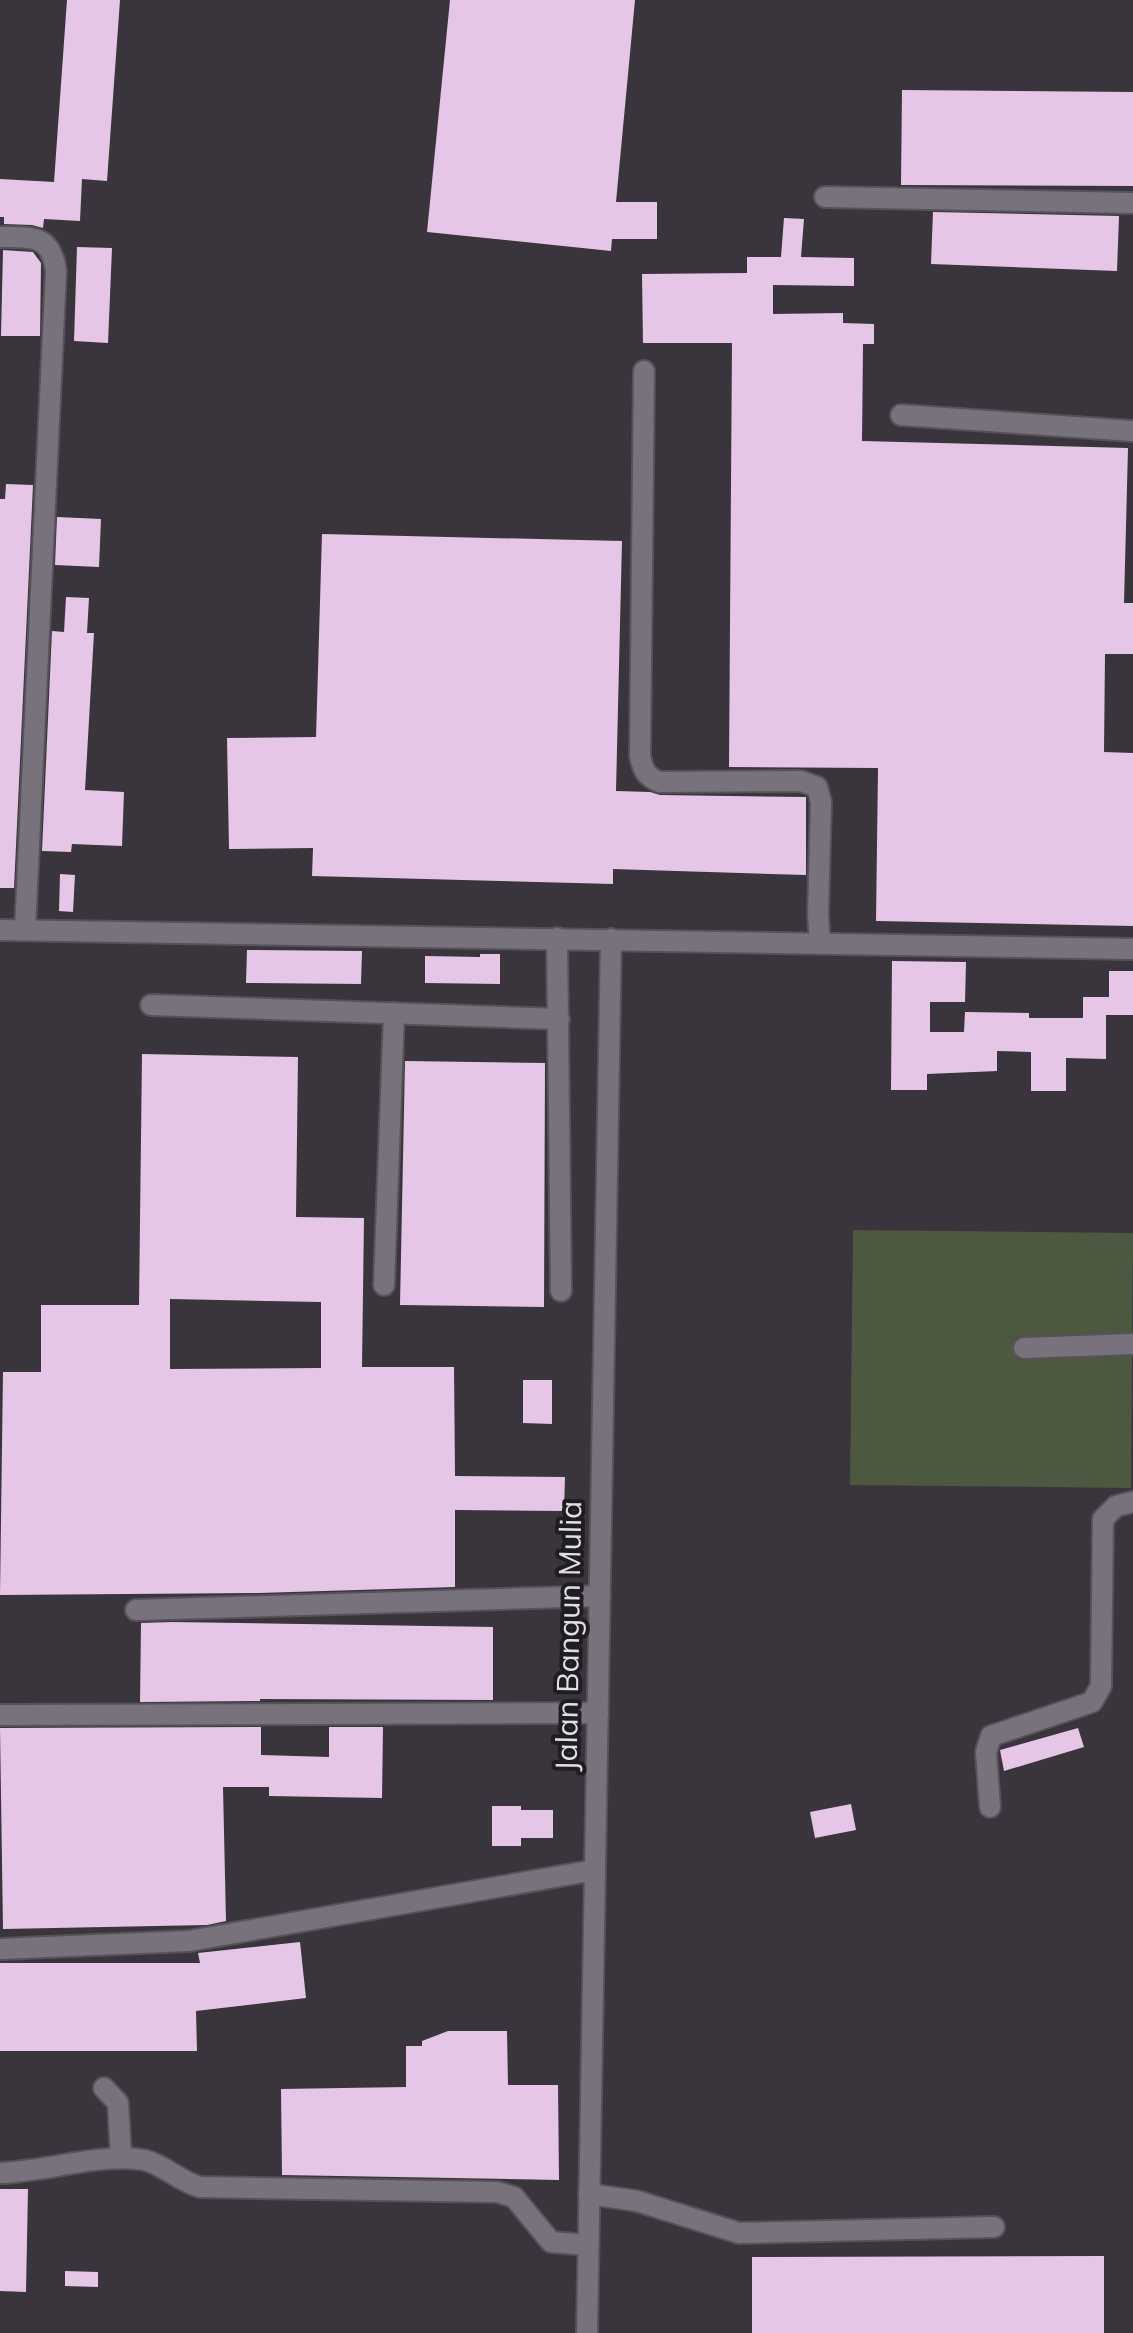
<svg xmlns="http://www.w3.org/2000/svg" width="1133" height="2333" viewBox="0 0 1133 2333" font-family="Mulish,sans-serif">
  <rect width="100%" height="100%" fill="#3a343d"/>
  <path fill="#4c5840" d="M853,1230L1133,1233L1131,1488L850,1485Z"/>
  <g fill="#e5c6e6" fill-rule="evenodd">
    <path d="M67,0H120L107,181L82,179L80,221L44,219L43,228L32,225L4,224V217H0V179L54,182Z"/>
    <path d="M450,0H635L616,202H657V239H612L611,251L427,232Z"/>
    <path d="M902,90L1133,92V186L901,185Z"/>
    <path d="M933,212L1119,216L1117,271L931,264Z"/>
    <path d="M784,218L804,219L801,257L854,258V286L773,285V314L843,313V323L874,324V344H863L862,441L1128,448L1124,603H1133V654H1105L1104,752L1133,753V926L876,921L878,768L729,767L732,343H643L642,274L747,273V257H781Z"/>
    <path d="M77,247L112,248L108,343L74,341Z"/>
    <path d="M3,250L33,252L41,263L40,336H1Z"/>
    <path d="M6,484L33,485L14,888H0V499H5Z"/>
    <path d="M57,517L101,519L99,567L55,565Z"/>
    <path d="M322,534L622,541L616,791L650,792L660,795L806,797V875L613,869V884L312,876L313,848L229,849L227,738L316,737Z"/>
    <path d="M66,597L89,598L87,633H94L85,790L124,792L122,846L72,844L71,852L42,851L52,631L64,632Z"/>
    <path d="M60,874L75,875L73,912L59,911Z"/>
    <path d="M247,950L362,951L361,984L246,983Z"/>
    <path d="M480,954H500V984L425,983V956L480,957Z"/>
    <path d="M892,961L966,962L965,1002H930V1032H964L965,1012L1029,1013V1018H1083V997H1109V971H1133V1015H1106V1059L1066,1058V1091H1031V1052L997,1051V1071L927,1074V1090H891Z"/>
    <path d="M142,1054L298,1057L296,1217L364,1218L362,1367H454L455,1476L565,1477L564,1511L455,1510V1587L259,1593L0,1595L3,1372H41V1305H139ZM170,1299L321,1302V1368L170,1369Z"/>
    <path d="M405,1061L545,1063L544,1307L400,1305Z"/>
    <path d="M523,1380H552V1424L523,1423Z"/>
    <path d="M172,1622L493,1627V1700L260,1699V1701L140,1702L141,1623Z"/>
    <path d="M261,1727V1755L329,1757V1727H383L382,1798L269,1796V1787H223L226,1921L207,1925L3,1929L0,1728Z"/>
    <path d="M1078,1728L1084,1747L1004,1771L1000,1750Z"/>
    <path d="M851,1804L856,1830L815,1838L810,1812Z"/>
    <path d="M492,1806H521V1810H553V1838H521V1846H492Z"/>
    <path d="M300,1942L306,1998L196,2011L197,2051H0V1963H200L198,1953Z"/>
    <path d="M448,2031H507L508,2085H558L559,2180L282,2175L281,2089L406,2087V2046H422V2041Z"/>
    <path d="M0,2189H28L26,2292L0,2291Z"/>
    <path d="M1104,2256V2333H752V2257Z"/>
    <path d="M65,2271L98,2272V2287L65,2286Z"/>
  </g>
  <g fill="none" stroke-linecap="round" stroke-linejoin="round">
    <defs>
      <g id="minor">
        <path d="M825,197L1133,203"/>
        <path d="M0,237C32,237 51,234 56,271L25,930"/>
        <path d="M644,371L640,756C643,770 646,777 660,782L801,781L817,787L821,802L818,914L820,944"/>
        <path d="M901,415L1133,431"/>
        <path d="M0,930L1133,949"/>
        <path d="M557,938L561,1291"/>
        <path d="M151,1005L559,1019"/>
        <path d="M384,1285L394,1013"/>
        <path d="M1024,1348L1133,1344"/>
        <path d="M136,1610L600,1596"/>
        <path d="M0,1715L598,1713"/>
        <path d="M990,1807L986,1752L991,1736L1092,1702L1101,1686L1103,1519L1116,1506L1133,1502"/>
        <path d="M0,1949L189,1941L595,1870"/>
        <path d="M104,2088L118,2103L121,2157"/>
        <path d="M0,2173C43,2172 105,2152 144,2160C165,2165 180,2182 200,2187L497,2192L514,2197L551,2242L588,2245"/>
        <path d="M589,2194L637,2201L739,2233L994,2227"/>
        <path d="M587,2333L611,939"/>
      </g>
    </defs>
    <use href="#minor" stroke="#57525a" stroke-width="24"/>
    <use href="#minor" stroke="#78727c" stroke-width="20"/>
  </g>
  <g text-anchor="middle" stroke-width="8" stroke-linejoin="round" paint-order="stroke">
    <g font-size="30" fill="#e2dee4" stroke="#1f1d21">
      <text transform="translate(569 1636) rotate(-89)" y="10">Jalan Bangun Mulia</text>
    </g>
  </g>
</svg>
